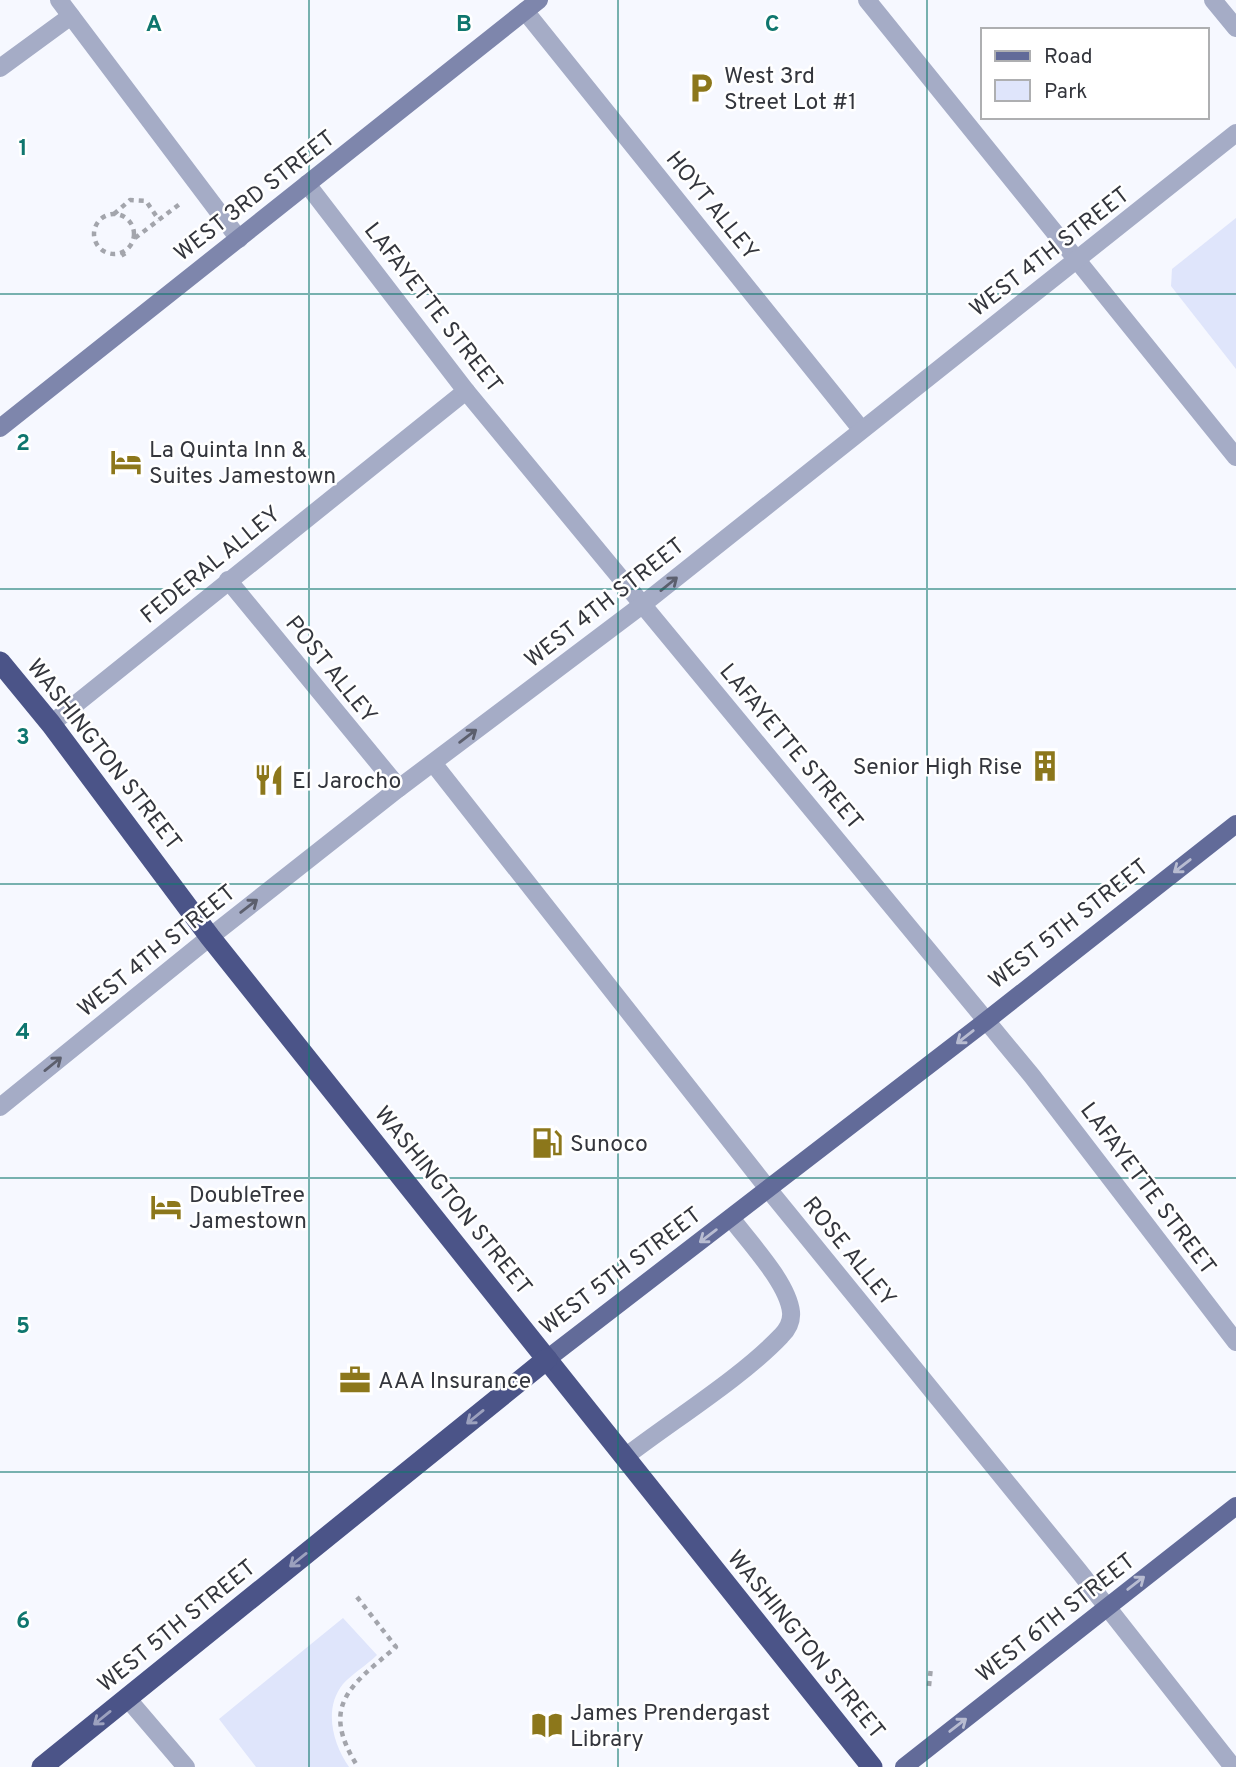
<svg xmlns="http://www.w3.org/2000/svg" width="1236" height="1767" viewBox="0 0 1236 1767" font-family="Overpass,sans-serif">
  <rect width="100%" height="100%" fill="#f6f8ff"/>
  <g fill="#dfe5fb">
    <path d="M1236,218V369L1171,286L1172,269Z"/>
    <path d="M343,1618L377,1655C367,1665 352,1674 343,1684C323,1709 333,1744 349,1767H256L219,1719Z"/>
  </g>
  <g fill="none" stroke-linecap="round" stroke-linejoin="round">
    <g stroke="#a3a5ac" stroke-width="4.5" stroke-dasharray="5 5" stroke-linecap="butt">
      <path d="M114,214L130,200L146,201L159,220"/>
      <circle cx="114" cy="234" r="20"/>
      <path d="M135,238L181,203"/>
      <path d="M122,252L126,259"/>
      <path d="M357,1597L396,1647C350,1686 319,1706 358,1767"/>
      <path d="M929,1686L931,1667"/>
    </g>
    <g stroke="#a5acc6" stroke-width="18">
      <path d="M1213,0L1236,28"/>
      <path d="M525,11L861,429"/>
      <path d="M0,68L71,16"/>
      <path d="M228,580L399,788"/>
      <path d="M51,724L466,391"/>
      <path d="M433,763L769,1190L1078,1570L1233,1767"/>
      <path d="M625,1457C673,1420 741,1378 781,1336C788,1329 792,1322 791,1312C788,1283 749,1242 731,1218"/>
    </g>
    <g stroke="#a5acc6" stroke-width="18">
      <path d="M59,0L239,239"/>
      <path d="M867,0L1236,457"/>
      <path d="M307,184L466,391L1032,1076L1236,1342"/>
      <path d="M0,1107L210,937L399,788L642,605L1236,133"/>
      <path d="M127,1698L186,1767"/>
    </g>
    <path stroke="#7e86ac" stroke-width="18" d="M0,428L539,0"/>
    <g stroke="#626b99" stroke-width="18">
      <path d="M547,1359L986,1021L1236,824"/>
      <path d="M904,1767L1236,1506"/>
    </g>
    <g stroke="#4b5488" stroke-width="21">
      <path d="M0,662L51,724L210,937L872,1767"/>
      <path d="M42,1767L547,1359"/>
    </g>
  </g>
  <defs><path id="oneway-shaft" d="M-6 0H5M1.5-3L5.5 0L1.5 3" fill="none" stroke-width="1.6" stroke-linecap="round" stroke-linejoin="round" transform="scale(1.75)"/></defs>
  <g stroke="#5c5f6d">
    <use href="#oneway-shaft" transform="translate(669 584) rotate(-39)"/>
    <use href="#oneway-shaft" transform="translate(468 736) rotate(-37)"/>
    <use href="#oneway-shaft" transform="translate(249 906) rotate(-38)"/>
    <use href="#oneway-shaft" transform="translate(53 1064) rotate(-39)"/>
  </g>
  <g stroke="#b8bcd1">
    <use href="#oneway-shaft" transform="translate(1182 866) rotate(142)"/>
    <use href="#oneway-shaft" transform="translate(965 1037) rotate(142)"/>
    <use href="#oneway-shaft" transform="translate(708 1236) rotate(143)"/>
    <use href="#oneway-shaft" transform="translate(1136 1583) rotate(-38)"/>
    <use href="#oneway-shaft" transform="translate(958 1725) rotate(-38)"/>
  </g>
  <g stroke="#9ca1be">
    <use href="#oneway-shaft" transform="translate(475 1417) rotate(141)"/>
    <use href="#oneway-shaft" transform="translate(298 1560) rotate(141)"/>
    <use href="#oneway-shaft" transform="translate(102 1718) rotate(141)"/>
  </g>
  <path fill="none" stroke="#0f766e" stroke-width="2" stroke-opacity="0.55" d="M309,0V1767M618,0V1767M927,0V1767M0,294H1236M0,589H1236M0,884H1236M0,1178H1236M0,1472H1236"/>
  <defs>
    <symbol id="parking-bare" viewBox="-9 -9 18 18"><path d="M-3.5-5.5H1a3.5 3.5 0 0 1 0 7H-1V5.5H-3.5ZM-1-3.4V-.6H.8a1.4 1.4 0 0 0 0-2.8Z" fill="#8c771b" stroke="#fff" stroke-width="2.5" paint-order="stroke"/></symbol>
    <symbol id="hotel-bare" viewBox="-9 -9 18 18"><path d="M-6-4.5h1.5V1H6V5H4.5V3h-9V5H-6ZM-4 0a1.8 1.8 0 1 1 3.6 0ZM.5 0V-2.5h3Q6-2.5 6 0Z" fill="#8c771b" stroke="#fff" stroke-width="2.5" paint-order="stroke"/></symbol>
    <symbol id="building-bare" viewBox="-9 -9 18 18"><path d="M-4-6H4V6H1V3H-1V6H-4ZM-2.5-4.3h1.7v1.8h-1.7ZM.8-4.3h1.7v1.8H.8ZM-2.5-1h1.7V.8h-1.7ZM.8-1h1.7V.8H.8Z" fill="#8c771b" stroke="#fff" stroke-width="2.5" paint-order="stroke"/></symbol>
    <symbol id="restaurant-bare" viewBox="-9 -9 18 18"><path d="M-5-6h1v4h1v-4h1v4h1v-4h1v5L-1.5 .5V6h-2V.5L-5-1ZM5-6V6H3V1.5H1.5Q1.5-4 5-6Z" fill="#8c771b" stroke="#fff" stroke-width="2.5" paint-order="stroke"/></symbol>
    <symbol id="fuel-bare" viewBox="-9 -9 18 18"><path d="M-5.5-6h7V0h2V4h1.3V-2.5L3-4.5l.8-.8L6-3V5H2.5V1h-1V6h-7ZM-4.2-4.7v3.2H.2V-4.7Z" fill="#8c771b" stroke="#fff" stroke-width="2.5" paint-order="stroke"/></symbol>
    <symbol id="office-bare" viewBox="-9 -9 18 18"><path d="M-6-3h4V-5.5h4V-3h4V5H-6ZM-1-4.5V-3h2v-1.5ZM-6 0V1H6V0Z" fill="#8c771b" stroke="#fff" stroke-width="2.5" paint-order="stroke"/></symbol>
    <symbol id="library-bare" viewBox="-9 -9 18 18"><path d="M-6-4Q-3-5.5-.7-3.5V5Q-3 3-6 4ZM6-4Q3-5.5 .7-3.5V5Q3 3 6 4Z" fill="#8c771b" stroke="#fff" stroke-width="2.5" paint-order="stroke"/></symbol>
  </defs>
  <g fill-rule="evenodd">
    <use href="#parking-bare" x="679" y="66" width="44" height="44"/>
    <use href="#hotel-bare" x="104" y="440" width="44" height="44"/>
    <use href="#building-bare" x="1023" y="744" width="44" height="44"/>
    <use href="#restaurant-bare" x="247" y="758" width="44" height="44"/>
    <use href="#fuel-bare" x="525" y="1121" width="44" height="44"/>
    <use href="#hotel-bare" x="144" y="1185" width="44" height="44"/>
    <use href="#office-bare" x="333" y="1358" width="44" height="44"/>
    <use href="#library-bare" x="525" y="1703" width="44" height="44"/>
  </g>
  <g text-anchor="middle" stroke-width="5" stroke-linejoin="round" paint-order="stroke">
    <g font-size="23" fill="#34363d" stroke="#fff" text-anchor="start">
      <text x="724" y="83">West 3rd<tspan x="724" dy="26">Street Lot #1</tspan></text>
      <text x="149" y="457">La Quinta Inn &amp;<tspan x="149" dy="26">Suites Jamestown</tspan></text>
      <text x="1022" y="774" text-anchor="end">Senior High Rise</text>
      <text x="292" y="788">El Jarocho</text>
      <text x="570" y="1151">Sunoco</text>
      <text x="189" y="1202">DoubleTree<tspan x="189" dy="26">Jamestown</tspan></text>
      <text x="378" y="1388">AAA Insurance</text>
      <text x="570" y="1720">James Prendergast<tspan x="570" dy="26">Library</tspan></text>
    </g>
    <g font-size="23" fill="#34363d" stroke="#fff">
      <text transform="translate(254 195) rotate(-38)" y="8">WEST 3RD STREET</text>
      <text transform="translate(713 205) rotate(51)" y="8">HOYT ALLEY</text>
      <text transform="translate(1049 251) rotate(-38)" y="8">WEST 4TH STREET</text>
      <text transform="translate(434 307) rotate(52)" y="8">LAFAYETTE STREET</text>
      <text transform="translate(210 564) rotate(-39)" y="8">FEDERAL ALLEY</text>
      <text transform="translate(604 602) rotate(-38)" y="8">WEST 4TH STREET</text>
      <text transform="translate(332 669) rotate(51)" y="8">POST ALLEY</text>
      <text transform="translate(792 746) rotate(50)" y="8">LAFAYETTE STREET</text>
      <text transform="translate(105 754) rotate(52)" y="8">WASHINGTON STREET</text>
      <text transform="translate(1068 923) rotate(-38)" y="8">WEST 5TH STREET</text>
      <text transform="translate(156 950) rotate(-39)" y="8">WEST 4TH STREET</text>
      <text transform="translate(1149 1188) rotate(53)" y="8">LAFAYETTE STREET</text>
      <text transform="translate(454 1200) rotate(51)" y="8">WASHINGTON STREET</text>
      <text transform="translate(850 1251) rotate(51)" y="8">ROSE ALLEY</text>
      <text transform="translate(620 1270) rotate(-37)" y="8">WEST 5TH STREET</text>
      <text transform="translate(1055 1617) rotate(-38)" y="8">WEST 6TH STREET</text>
      <text transform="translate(176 1625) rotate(-39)" y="8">WEST 5TH STREET</text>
      <text transform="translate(807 1644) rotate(51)" y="8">WASHINGTON STREET</text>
    </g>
  </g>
  <g font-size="23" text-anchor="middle" font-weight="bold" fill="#0f766e" stroke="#fff" stroke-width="5" stroke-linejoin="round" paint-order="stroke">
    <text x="154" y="31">A</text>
    <text x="464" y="31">B</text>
    <text x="772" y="31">C</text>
    <text x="23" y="155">1</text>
    <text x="23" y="450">2</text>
    <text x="23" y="744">3</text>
    <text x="23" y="1039">4</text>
    <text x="23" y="1333">5</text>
    <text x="23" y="1628">6</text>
  </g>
  <rect x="981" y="28" width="228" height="91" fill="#ffffff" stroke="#aeafb1" stroke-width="2"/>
  <rect x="995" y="51" width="35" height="10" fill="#626b99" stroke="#aeafb1" stroke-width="2"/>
  <text x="1044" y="63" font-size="21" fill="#34363d">Road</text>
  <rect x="995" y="80" width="35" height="21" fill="#dfe5fb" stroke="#aeafb1" stroke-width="2"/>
  <text x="1044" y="98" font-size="21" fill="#34363d">Park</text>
</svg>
